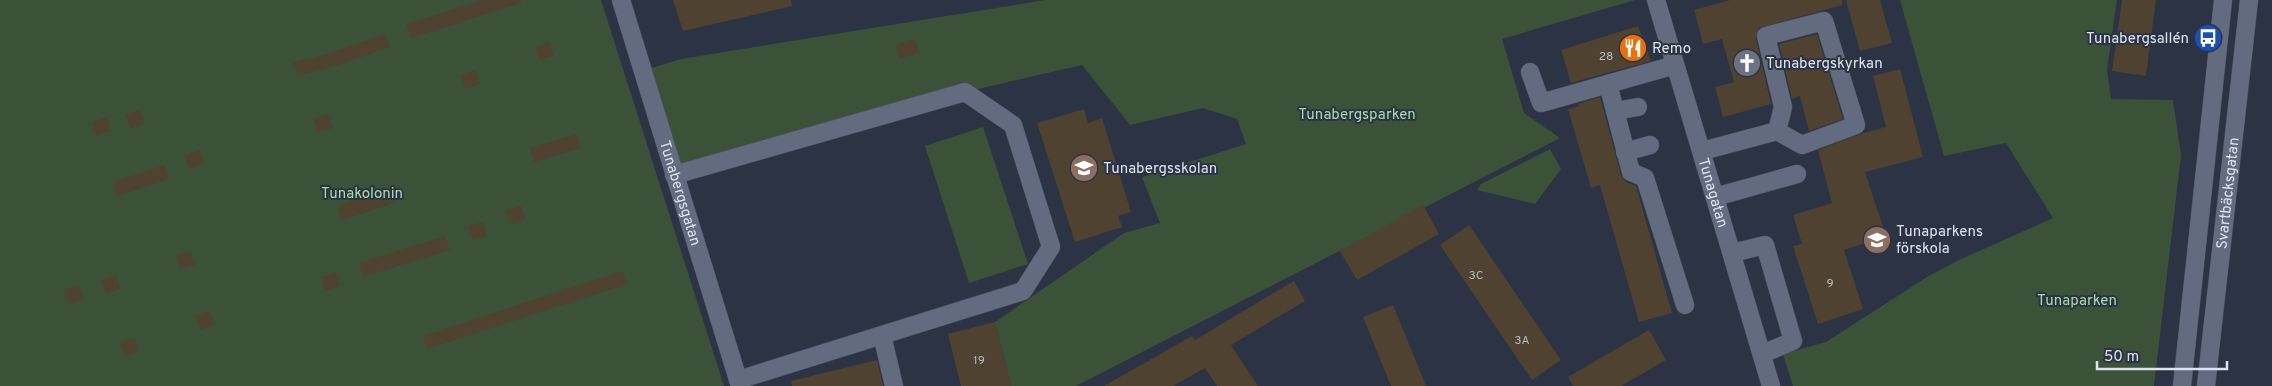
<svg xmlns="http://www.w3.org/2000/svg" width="2272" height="386" viewBox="0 0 2272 386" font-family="Overpass,sans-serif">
  <rect width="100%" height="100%" fill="#2b3345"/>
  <g fill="#3b5239">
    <path d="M0,0H601L724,386H0Z"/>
    <path d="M1045,0H1635L1502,39L1524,113L1560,138L1076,386H1011L995,322L1124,233L1160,223L1142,177L1246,144L1237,119L1203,108L1130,125L1082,65L965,92L674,175L642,71L681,59Z"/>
    <path d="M1900,0H2117L2107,70L2111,99L2173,100L2181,155L2154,386H1793L1783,354L1826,342L1927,277L1959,260L2053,218L2006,143L1944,156Z"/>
    <path d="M983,127L1028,264L969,283L925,146Z"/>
    <path d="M1550,149L1561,169L1535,204L1477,190L1481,184Z"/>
  </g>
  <g fill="#4f4230">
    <path d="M483,0H521V3L411,38L406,24Z"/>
    <path d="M673,0H791L792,6L683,31Z"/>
    <path d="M1730,0H1842V5L1759,28L1756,38L1771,104L1723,117L1715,87L1734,82L1722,39L1703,44L1694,10Z"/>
    <path d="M1846,0H1880L1892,43L1860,51Z"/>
    <path d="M2122,0H2156L2146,76L2112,71Z"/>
    <path d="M1638,26L1651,61L1571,83L1561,50Z"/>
    <path d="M385,34L390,47L336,66L298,76L293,62L308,58L309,60Z"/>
    <path d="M1817,34L1843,119L1809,131L1800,96L1792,99L1779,44Z"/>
    <path d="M915,39L919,53L899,59L895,45Z"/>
    <path d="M549,42L554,56L539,60L535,47Z"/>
    <path d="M1900,69L1923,157L1865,172L1886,236L1844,250L1863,309L1818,324L1793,246L1802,244L1793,215L1832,203L1818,150L1861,134L1886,127L1873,76Z"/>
    <path d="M476,70L480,84L465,89L461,75Z"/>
    <path d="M1600,97L1621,175L1626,182L1636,186L1672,313L1639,322L1600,185L1591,188L1568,109L1579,106L1578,104Z"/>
    <path d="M1084,109L1088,123L1102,118L1131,212L1118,216L1122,227L1075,242L1037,123Z"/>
    <path d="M140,110L145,124L130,129L126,115Z"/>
    <path d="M328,114L333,128L318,132L314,118Z"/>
    <path d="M107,117L111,131L96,136L92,122Z"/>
    <path d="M577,134L581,148L534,162L529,148Z"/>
    <path d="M200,150L204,164L189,169L185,155Z"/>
    <path d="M165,165L169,179L117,196L113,182Z"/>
    <path d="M389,189L394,203L342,220L337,206Z"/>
    <path d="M1423,205L1439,234L1357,280L1340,251Z"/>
    <path d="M521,206L526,219L511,224L506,210Z"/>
    <path d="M483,222L487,236L473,240L468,226Z"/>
    <path d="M1469,225L1561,360L1532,380L1440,245Z"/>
    <path d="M445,236L450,250L363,277L359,263Z"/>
    <path d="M190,251L195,265L180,269L175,256Z"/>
    <path d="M622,271L627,284L427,349L423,336Z"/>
    <path d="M336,272L340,286L325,291L321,277Z"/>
    <path d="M116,275L120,289L106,294L101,280Z"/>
    <path d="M1294,281L1305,301L1231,345L1258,386H1217L1205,368L1173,386H1104L1192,336L1195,340Z"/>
    <path d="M79,285L84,299L69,304L64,290Z"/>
    <path d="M1393,305L1426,386H1391L1363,317Z"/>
    <path d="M210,311L214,325L200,330L195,316Z"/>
    <path d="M995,322L1011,386H961L948,334Z"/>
    <path d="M1649,330L1666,360L1621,386H1573L1568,377Z"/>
    <path d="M135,337L139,351L125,356L120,342Z"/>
    <path d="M877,360L883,386H792L791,381Z"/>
  </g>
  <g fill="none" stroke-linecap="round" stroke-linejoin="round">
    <defs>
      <g id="minor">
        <path id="s1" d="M621,0L740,386"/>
        <path id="s2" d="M1656,0L1771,386"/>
        <path d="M1530,72L1541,103L1675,65"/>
        <path d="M1608,84L1631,172L1645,178L1685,305"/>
        <path d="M1615,111L1638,107"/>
        <path d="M1702,151L1777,131L1802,145L1856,125L1824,21L1766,36L1783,107L1777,131"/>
        <path d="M1625,152L1650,145"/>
        <path d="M674,175L965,92L1013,125L1051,247L1023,291L738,380"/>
        <path d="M1715,197L1797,174"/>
        <path d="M1732,253L1765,245L1793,341L1762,354"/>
        <path d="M882,335L894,386"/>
        <path d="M2182,386L2223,0"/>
        <path id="s3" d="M2206,386L2249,0"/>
      </g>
    </defs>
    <use href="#minor" stroke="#484f5e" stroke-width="19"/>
    <use href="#minor" stroke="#626b7f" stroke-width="18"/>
  </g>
  <defs>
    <symbol id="bus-disc" viewBox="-11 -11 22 22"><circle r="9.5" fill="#1a4fb4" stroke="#2b3345"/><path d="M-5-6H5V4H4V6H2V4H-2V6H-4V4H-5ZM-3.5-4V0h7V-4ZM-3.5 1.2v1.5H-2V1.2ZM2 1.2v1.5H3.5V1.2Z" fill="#fff"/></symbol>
    <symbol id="restaurant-disc" viewBox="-11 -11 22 22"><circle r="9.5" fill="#e8710a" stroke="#2b3345"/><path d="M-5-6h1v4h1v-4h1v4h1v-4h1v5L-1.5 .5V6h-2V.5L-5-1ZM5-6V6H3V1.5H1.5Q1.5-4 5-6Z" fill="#fff"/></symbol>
    <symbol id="church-disc" viewBox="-11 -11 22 22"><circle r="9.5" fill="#6b7280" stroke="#2b3345"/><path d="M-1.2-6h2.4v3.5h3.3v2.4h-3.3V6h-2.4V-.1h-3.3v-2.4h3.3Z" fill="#fff"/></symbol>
    <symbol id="school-disc" viewBox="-11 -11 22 22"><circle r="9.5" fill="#8d6e63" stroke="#2b3345"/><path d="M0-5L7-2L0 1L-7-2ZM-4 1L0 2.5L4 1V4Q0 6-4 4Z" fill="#fff"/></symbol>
  </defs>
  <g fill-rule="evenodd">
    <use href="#bus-disc" x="2192" y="22" width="32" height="32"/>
    <use href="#restaurant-disc" x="1617" y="32" width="32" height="32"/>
    <use href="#church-disc" x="1731" y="47" width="32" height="32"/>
    <use href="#school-disc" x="1068" y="152" width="32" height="32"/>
    <use href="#school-disc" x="1861" y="224" width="32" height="32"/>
  </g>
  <g text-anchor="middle" stroke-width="4" stroke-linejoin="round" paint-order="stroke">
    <g font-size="12" fill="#babbbe">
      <text x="1606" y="60">28</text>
      <text x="1476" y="279">3C</text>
      <text x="1830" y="287">9</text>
      <text x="1522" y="344">3A</text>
      <text x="979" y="364">19</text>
    </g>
    <g font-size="15" fill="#dde3ee" stroke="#2b3345" text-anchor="start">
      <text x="2189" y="43" text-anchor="end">Tunabergsallén</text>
      <text x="1652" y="53">Remo</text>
      <text x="1766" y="68">Tunabergskyrkan</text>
      <text x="1103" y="173">Tunabergsskolan</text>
      <text x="1896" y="236">Tunaparkens<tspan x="1896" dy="17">förskola</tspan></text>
    </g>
    <g font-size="15" fill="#a7dda1" stroke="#2b3345">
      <text x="1357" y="119">Tunabergsparken</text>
      <text x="362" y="198">Tunakolonin</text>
      <text x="2077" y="305">Tunaparken</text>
    </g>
    <g font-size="15" fill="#dde3ee" stroke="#2b3345">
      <text dy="5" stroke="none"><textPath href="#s1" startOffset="202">Tunabergsgatan</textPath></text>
      <text dy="5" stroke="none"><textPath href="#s2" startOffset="201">Tunagatan</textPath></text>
      <text dy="5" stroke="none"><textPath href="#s3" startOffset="194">Svartbäcksgatan</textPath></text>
    </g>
  </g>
  <path d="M2097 361v8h130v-8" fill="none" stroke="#dde3ee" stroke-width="2.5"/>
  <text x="2104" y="361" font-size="15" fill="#dde3ee" stroke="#2b3345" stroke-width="4" paint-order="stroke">50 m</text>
</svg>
